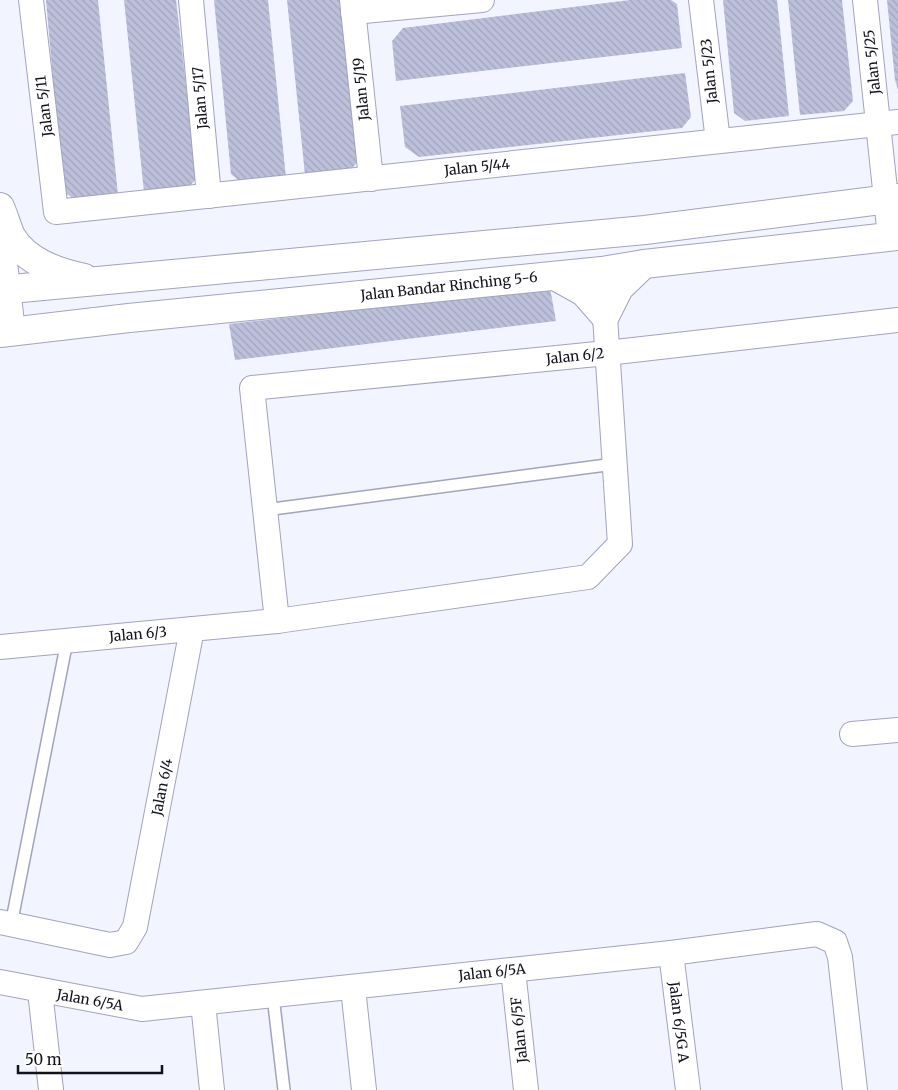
<svg xmlns="http://www.w3.org/2000/svg" width="898" height="1090" viewBox="0 0 898 1090" font-family="Merriweather,serif">
  <defs>
    <pattern id="building-back-hatch" width="6" height="6" patternUnits="userSpaceOnUse" patternTransform="scale(1.25)"><rect width="6" height="6" fill="#bdc0db"/><path d="M-1 5l2 2M0 0l6 6M5-1l2 2" fill="none" stroke="#a1a4bb"/></pattern>
  </defs>
  <rect width="100%" height="100%" fill="#f2f4ff"/>
  <g fill="url(#building-back-hatch)">
    <path d="M46,0H98L118,195L74,199L63,191Z"/>
    <path d="M124,0H176L197,178L188,188L144,192Z"/>
    <path d="M214,0H268L286,178L242,183L231,174Z"/>
    <path d="M287,0H341L359,161L349,171L305,175Z"/>
    <path d="M630,0H671L677,4L682,48L396,81L392,41L403,28Z"/>
    <path d="M723,0H777L789,116L745,121L734,113Z"/>
    <path d="M788,0H842L853,101L844,111L800,115Z"/>
    <path d="M887,0H898V90L895,80Z"/>
    <path d="M685,73L691,117L682,128L419,157L405,147L400,106Z"/>
    <path d="M550,288L556,321L235,360L229,324Z"/>
  </g>
  <g fill="none" stroke-linecap="round" stroke-linejoin="round">
    <defs>
      <g id="service">
        <path d="M265,510L614,464"/>
        <path d="M11,925L67,641"/>
        <path d="M273,996L284,1090"/>
      </g>
      <g id="minor">
        <path d="M31,0L56,212L898,122"/>
        <path d="M191,0L209,196"/>
        <path d="M352,0L371,179"/>
        <path d="M701,0L718,141"/>
        <path d="M865,0L890,237"/>
        <path d="M353,12L482,0"/>
        <path d="M0,220L13,331"/>
        <path d="M277,621L252,388L607,353L898,320"/>
        <path d="M0,647L277,621L588,577L620,544L602,271"/>
        <path d="M852,734L898,730"/>
        <path d="M0,922L110,945L126,942L135,927L192,629"/>
        <path d="M671,953L688,1090"/>
        <path d="M513,970L526,1090"/>
        <path d="M0,982L142,1009L671,953L817,934L835,942L840,957L855,1090"/>
        <path d="M353,988L364,1090"/>
        <path d="M40,991L51,1090"/>
        <path d="M203,1003L212,1090"/>
      </g>
      <g id="tertiary">
        <path d="M0,207C4,216 7,227 11,236C26,262 57,272 84,278"/>
        <path d="M555,276L584,292L605,316L619,288L644,264"/>
        <path d="M0,290L645,230L898,198"/>
        <path d="M0,333L129,318L602,271L644,264L898,236"/>
      </g>
    </defs>
    <use href="#service" stroke="#a1a4be" stroke-width="14"/>
    <use href="#minor" stroke="#a1a4be" stroke-width="26"/>
    <use href="#tertiary" stroke="#a1a4be" stroke-width="30"/>
    <use href="#service" stroke="#fff" stroke-width="11"/>
    <use href="#minor" stroke="#fff" stroke-width="24"/>
    <use href="#tertiary" stroke="#fff" stroke-width="28"/>
  </g>
  <g text-anchor="middle" stroke-width="4.5" stroke-linejoin="round" paint-order="stroke">
    <g font-size="14" fill="#11121b" stroke="#fff">
      <text transform="translate(872 62) rotate(-96)" y="5">Jalan 5/25</text>
      <text transform="translate(709 71) rotate(-96)" y="5">Jalan 5/23</text>
      <text transform="translate(361 89) rotate(-96)" y="5">Jalan 5/19</text>
      <text transform="translate(200 98) rotate(-95)" y="5">Jalan 5/17</text>
      <text transform="translate(44 106) rotate(-97)" y="5">Jalan 5/11</text>
      <text transform="translate(477 167) rotate(-6)" y="5">Jalan 5/44</text>
      <text transform="translate(449 286) rotate(-6)" y="5">Jalan Bandar Rinching 5-6</text>
      <text transform="translate(575 356) rotate(-6)" y="5">Jalan 6/2</text>
      <text transform="translate(138 634) rotate(-5)" y="5">Jalan 6/3</text>
      <text transform="translate(162 787) rotate(-79)" y="5">Jalan 6/4</text>
      <text transform="translate(492 972) rotate(-6)" y="5">Jalan 6/5A</text>
      <text transform="translate(90 1000) rotate(10)" y="5">Jalan 6/5A</text>
      <text transform="translate(679 1022) rotate(83)" y="5">Jalan 6/5G A</text>
      <text transform="translate(519 1030) rotate(-96)" y="5">Jalan 6/5F</text>
    </g>
  </g>
  <path d="M18 1065v8h144v-8" fill="none" stroke="#11121b" stroke-width="2.5"/>
  <text x="25" y="1065" font-size="15" fill="#11121b" stroke="#ffffff" stroke-width="4" paint-order="stroke">50 m</text>
</svg>
